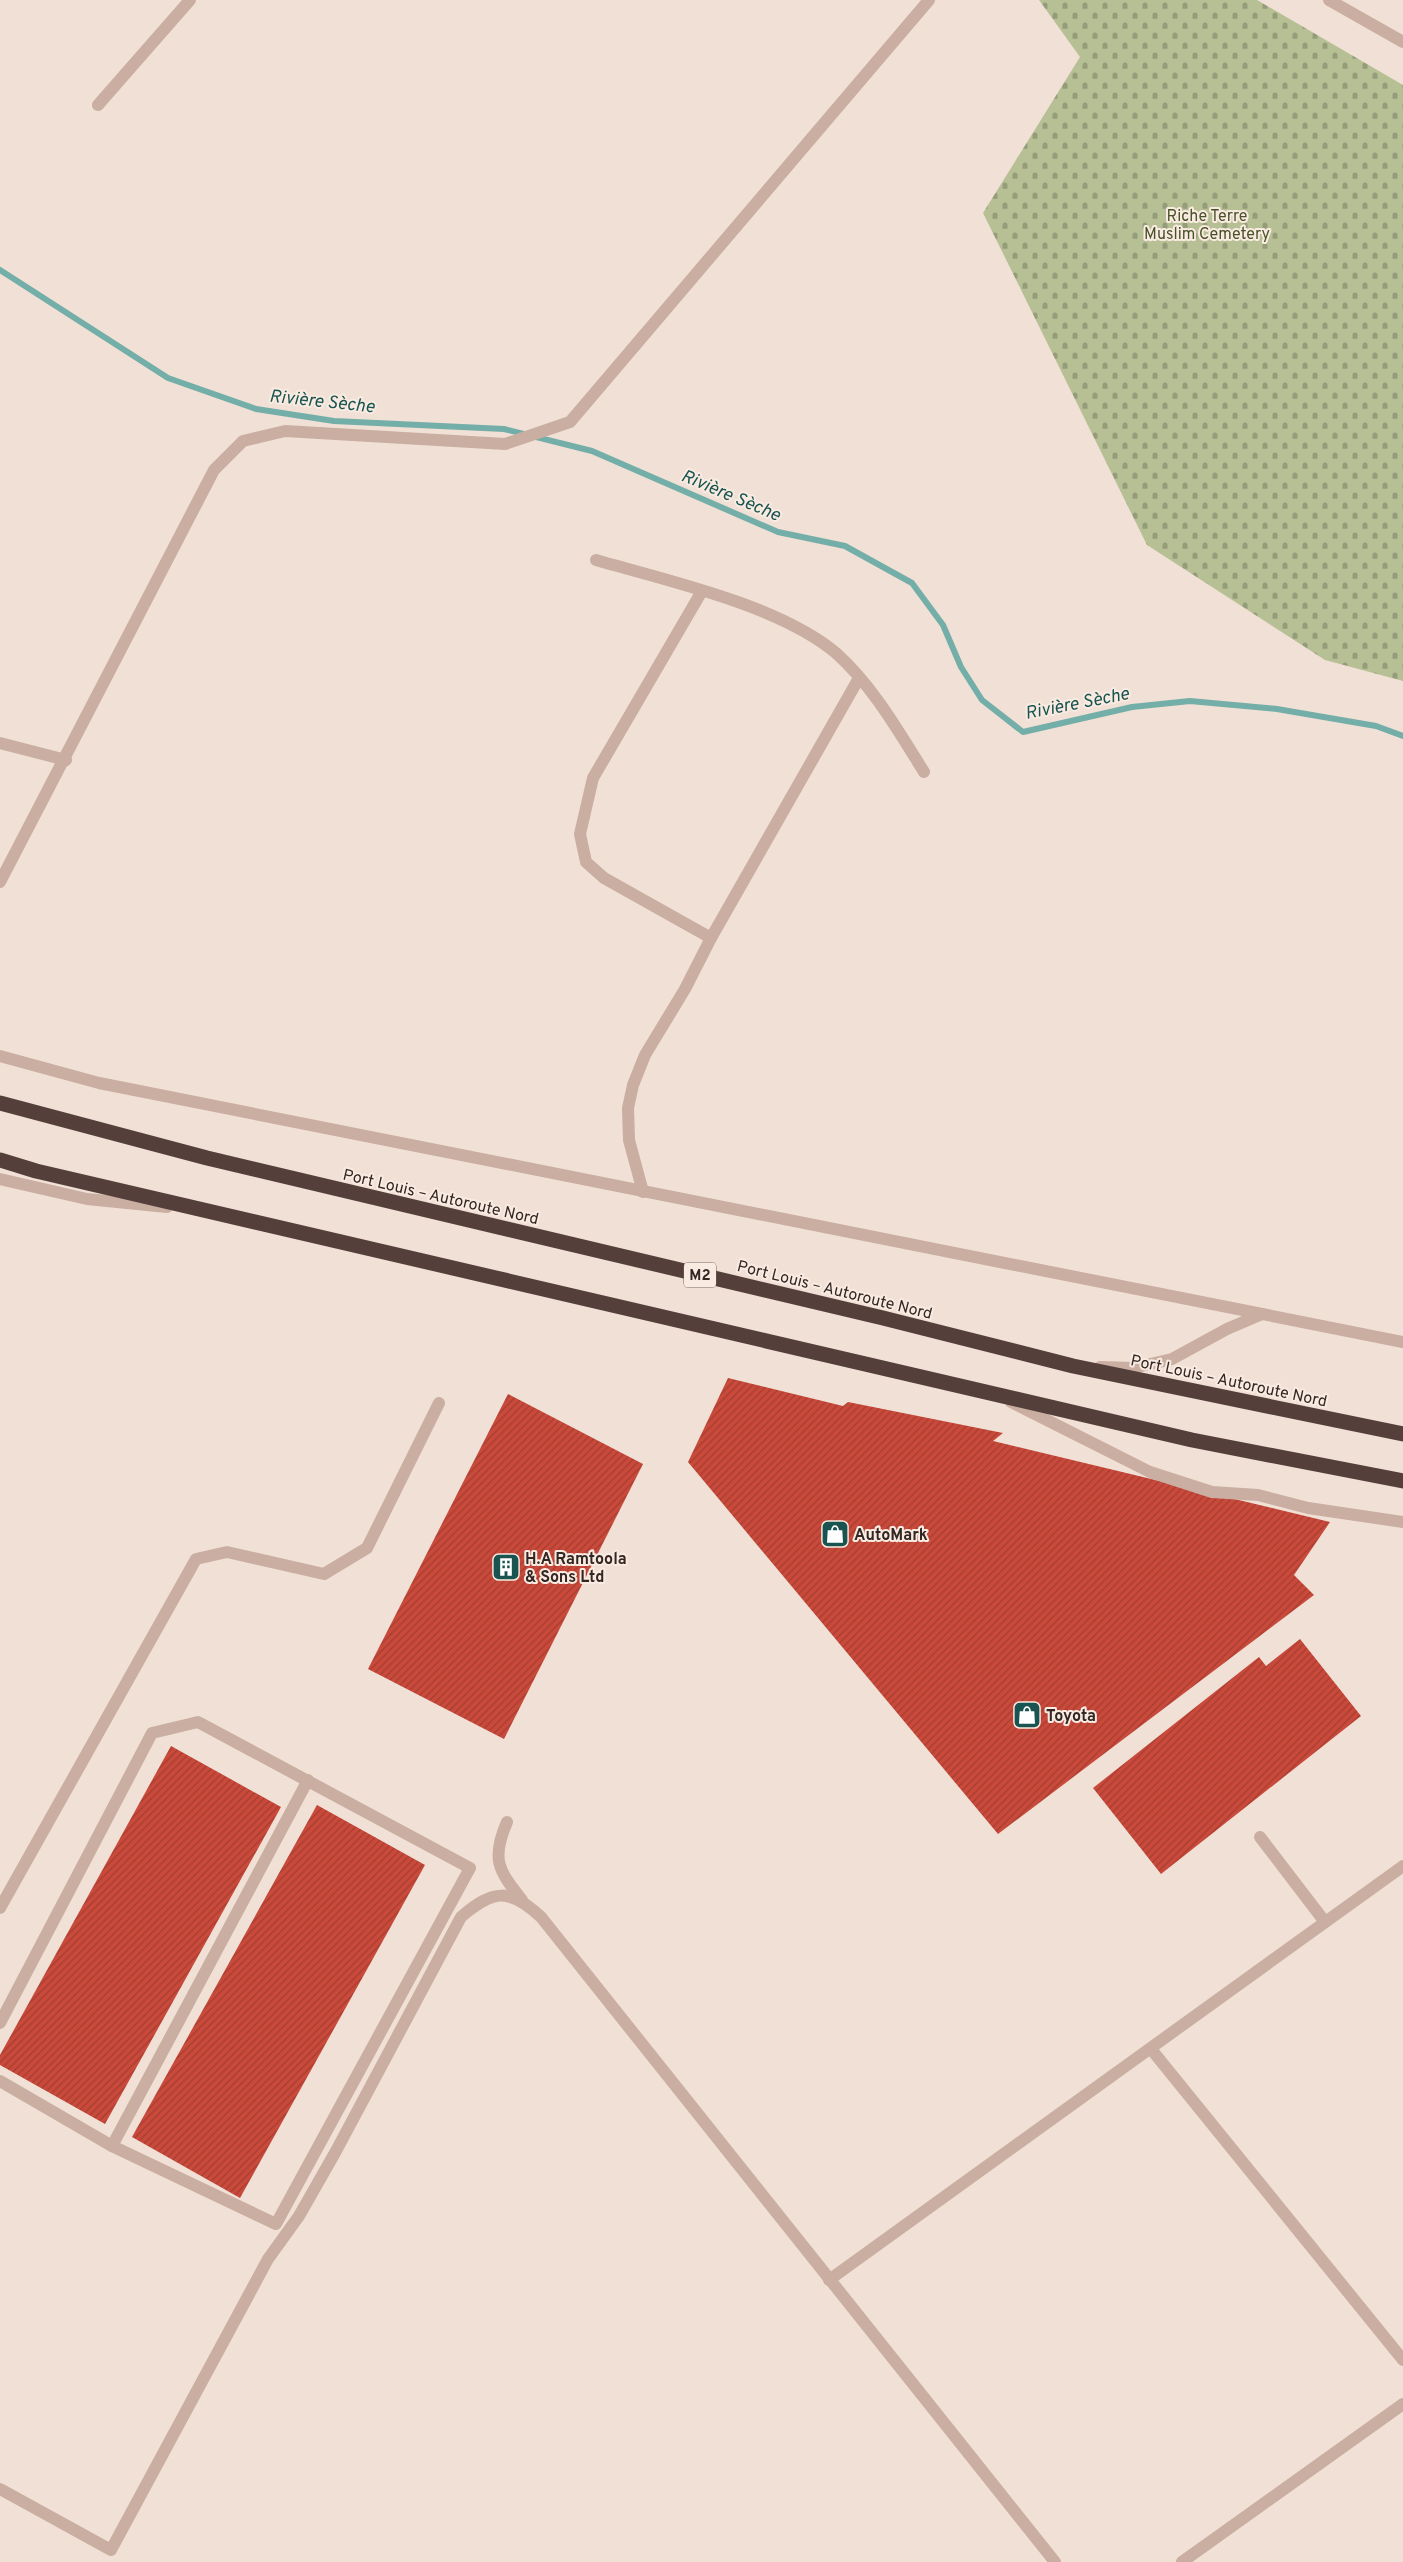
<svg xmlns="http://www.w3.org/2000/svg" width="1403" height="2562" viewBox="0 0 1403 2562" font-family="Overpass,sans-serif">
  <defs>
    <pattern id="cemetery-stones" width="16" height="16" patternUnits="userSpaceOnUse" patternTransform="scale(1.25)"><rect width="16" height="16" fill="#b7c095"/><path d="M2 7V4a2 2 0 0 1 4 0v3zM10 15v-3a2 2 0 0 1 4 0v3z" fill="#959c79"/></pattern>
    <pattern id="building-hatch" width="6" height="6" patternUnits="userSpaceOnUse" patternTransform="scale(1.25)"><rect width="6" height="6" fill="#c9493b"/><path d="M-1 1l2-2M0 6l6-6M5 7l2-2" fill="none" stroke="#a43d31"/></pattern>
  </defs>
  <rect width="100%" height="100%" fill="#f1e0d5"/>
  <path fill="url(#cemetery-stones)" d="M1039,0H1257L1403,85V681L1325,660L1147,545L983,213L1080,57Z"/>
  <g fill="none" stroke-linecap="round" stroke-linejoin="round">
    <path stroke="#74aea8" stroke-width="6" d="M0,270L168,378L256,409L334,421L504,429L592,451L778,532L845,546L912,583L943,625L961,667L982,700L1023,732L1132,707L1190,701L1277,709L1376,726L1403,736"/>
  </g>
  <g fill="url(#building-hatch)">
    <path d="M728,1378L843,1406L848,1402L1003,1433L993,1441L1330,1522L1294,1575L1314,1595L998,1834L688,1462Z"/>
    <path d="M508,1394L643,1464L504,1739L368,1669Z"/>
    <path d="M1300,1639L1361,1716L1161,1874L1093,1788L1259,1657L1266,1666Z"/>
    <path d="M171,1746L281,1807L105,2124L0,2065V2055Z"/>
    <path d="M317,1805L425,1865L240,2198L132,2137Z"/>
  </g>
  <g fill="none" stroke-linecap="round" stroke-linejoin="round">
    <g stroke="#c9aea1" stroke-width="12">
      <path d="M1329,0L1403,42"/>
      <path d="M98,105L190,0"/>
      <path d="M596,560C668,581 779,605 836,653C872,685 899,732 924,772"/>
      <path d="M702,591L593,778L580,834L586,862L604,878L711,938"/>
      <path d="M0,743L66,760"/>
      <path d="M0,882L214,470L243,441L285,431L505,444L570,422L929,0"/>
      <path d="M0,1056L99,1083L1403,1342"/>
      <path d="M0,1179L87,1199L167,1207"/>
      <path d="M643,1192L629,1140L628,1108L633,1085L645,1055L685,989L711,938L859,678"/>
      <path d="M1100,1367L1133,1368L1172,1359L1227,1329L1262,1314"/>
      <path d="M1011,1402L1150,1472L1212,1492L1258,1495L1308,1508L1403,1522"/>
      <path d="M507,1822C491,1859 498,1870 522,1900"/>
      <path d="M1260,1837L1325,1922"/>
      <path d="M0,1908L196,1559L227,1552L324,1574L367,1548L439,1403"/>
      <path d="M0,2023L152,1733L198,1722L470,1868L276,2224L112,2146L0,2081"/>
      <path d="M1151,2049L1403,2360"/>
      <path d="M112,2146L308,1780"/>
      <path d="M829,2280L1403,1866"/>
      <path d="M0,2489L111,2550L268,2259L299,2216L336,2151L461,1917C494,1889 509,1888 541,1917L1055,2562"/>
      <path d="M1182,2562L1403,2404"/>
    </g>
    <g stroke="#543f3b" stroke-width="15">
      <path d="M0,1103L207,1158L883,1318L1073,1366L1403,1434"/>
      <path d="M0,1160L36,1171L1192,1440L1403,1481"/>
    </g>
  </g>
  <defs>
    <symbol id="shop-square" viewBox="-11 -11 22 22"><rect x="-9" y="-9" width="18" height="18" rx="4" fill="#195450" stroke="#f9ebe1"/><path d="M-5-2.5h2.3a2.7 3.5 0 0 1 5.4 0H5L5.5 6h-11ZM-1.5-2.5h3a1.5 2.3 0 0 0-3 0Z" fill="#fff"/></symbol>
    <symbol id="building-square" viewBox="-11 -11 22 22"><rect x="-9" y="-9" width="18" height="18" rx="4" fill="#195450" stroke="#f9ebe1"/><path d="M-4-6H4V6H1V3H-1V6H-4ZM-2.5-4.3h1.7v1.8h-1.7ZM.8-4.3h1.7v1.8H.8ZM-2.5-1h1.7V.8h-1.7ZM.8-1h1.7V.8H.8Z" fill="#fff"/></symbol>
  </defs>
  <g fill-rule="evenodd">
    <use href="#shop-square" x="819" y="1518" width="32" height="32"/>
    <use href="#building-square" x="490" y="1551" width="32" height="32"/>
    <use href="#shop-square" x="1011" y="1699" width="32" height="32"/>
  </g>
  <g text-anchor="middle" stroke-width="4" stroke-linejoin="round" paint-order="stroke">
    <rect fill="#f9ebe1" stroke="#6e625d" stroke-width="1" x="684" y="1262.5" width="32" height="25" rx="4"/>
    <g font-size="15" font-weight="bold" fill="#332724">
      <text x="700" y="1280">M2</text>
    </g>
    <g font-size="16" fill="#485128" stroke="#f9ebe1">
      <text x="1207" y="221">Riche Terre<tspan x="1207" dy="18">Muslim Cemetery</tspan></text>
    </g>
    <g font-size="16" fill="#332724" stroke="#f9ebe1">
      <text transform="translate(441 1196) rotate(13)" y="6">Port Louis – Autoroute Nord</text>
      <text transform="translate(835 1289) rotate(14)" y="6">Port Louis – Autoroute Nord</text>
      <text transform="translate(1229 1380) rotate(12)" y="6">Port Louis – Autoroute Nord</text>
    </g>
    <g font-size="16" font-weight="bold" fill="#332724" stroke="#f9ebe1" text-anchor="start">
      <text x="854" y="1540">AutoMark</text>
      <text x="525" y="1564">H.A Ramtoola<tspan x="525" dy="18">&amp; Sons Ltd</tspan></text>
      <text x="1046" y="1721">Toyota</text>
    </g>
    <g font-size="18" font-style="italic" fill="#195450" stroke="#f9ebe1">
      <text transform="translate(322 401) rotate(6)" y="6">Rivière Sèche</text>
      <text transform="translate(731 495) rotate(23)" y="6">Rivière Sèche</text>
      <text transform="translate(1077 703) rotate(-11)" y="6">Rivière Sèche</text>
    </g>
  </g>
</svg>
